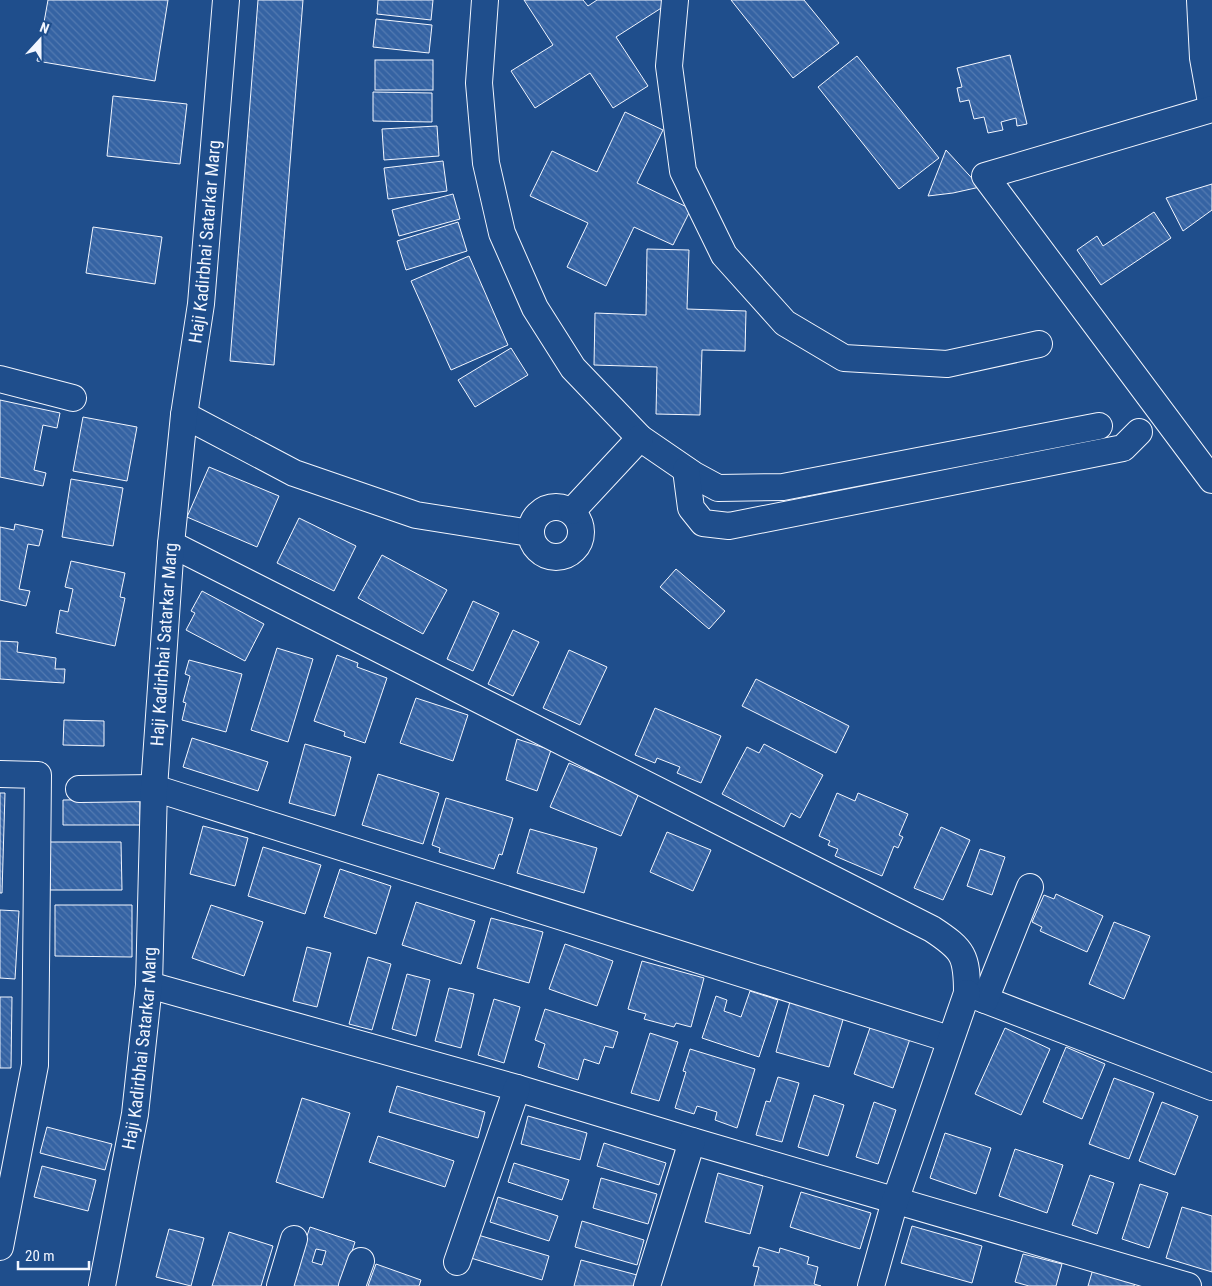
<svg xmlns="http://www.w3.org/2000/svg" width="1212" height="1286" viewBox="0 0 1212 1286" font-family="'Roboto Condensed',sans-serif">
  <defs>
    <pattern id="building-back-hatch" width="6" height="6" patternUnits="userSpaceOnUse" patternTransform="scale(1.25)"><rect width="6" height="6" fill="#3563a3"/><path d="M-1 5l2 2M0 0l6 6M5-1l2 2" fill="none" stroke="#537ab1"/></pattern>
  </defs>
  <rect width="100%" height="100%" fill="#1f4e8c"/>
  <g fill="url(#building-back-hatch)" stroke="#f2f6ff" fill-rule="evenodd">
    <path d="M48,0H168L155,81L37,61Z"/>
    <path d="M258,0H303L274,365L230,361Z"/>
    <path d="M378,0H433L431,20L377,14Z"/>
    <path d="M524,0H583L588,6L597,0H662L666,5L616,37L648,86L613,108L590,73L535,108L511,71L553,45Z"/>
    <path d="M731,0H804L839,43L793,78Z"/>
    <path d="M376,19L432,25L429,53L373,47Z"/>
    <path d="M1010,55L1027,124L1017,126L1016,118L1001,122L1003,130L988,133L984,117L974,119L969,100L960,102L957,88L962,87L957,68Z"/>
    <path d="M857,56L939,158L899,189L818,87Z"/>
    <rect x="375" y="60" width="58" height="30"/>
    <path d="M373,92L432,93V122L373,121Z"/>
    <path d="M113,96L187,104L180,164L107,156Z"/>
    <path d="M625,112L663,130L637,183L691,209L673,245L634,227L606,286L567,267L588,223L530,196L552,151L597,172Z"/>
    <path d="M437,126L439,156L384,160L382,129Z"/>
    <path d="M946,150L980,187L953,193L928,196Z"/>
    <path d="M443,161L447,191L388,199L384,168Z"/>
    <path d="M1212,184V210L1183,231L1166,198Z"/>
    <path d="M453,194L460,219L399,236L392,210Z"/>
    <path d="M1154,212L1171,238L1101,285L1077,250L1097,236L1103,246Z"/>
    <path d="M458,222L467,251L406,270L397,241Z"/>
    <path d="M93,227L162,237L155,284L86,273Z"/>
    <path d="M647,249L689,250L687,309L746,311L745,351L702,350L700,415L656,414L657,367L594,365L595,313L646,315Z"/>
    <path d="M469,256L508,345L451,370L411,281Z"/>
    <path d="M511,348L528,375L475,407L458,380Z"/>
    <path d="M0,400L60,413L57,428L43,425L34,470L46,473L43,486L0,477Z"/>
    <path d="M83,417L137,427L127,481L73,471Z"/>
    <path d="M209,467L279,496L257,547L187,517Z"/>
    <path d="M71,479L123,488L113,546L62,537Z"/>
    <path d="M299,518L356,546L334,591L277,563Z"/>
    <path d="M15,524L43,530L39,546L28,544L19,589L30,591L26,606L0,600V527L14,530Z"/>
    <path d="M382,555L447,590L423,634L358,598Z"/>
    <path d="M71,561L125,573L120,597L125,598L115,646L56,633L60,610L68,612L73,589L65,587Z"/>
    <path d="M676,569L725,611L709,629L660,587Z"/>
    <path d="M202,591L264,624L245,661L186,630L195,613L191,611Z"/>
    <path d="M473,601L499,613L473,671L447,659Z"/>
    <path d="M513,630L539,642L513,696L488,684Z"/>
    <path d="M0,641L18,642L17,652L56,658L55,669H65L64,683L0,679Z"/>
    <path d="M277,648L313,659L288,742L251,730Z"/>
    <path d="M569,650L607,667L580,725L543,708Z"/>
    <path d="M337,655L358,663L357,667L387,678L365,743L344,736L345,732L314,721Z"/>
    <path d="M189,660L242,674L226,732L182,720L186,703L183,702L190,676L185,674Z"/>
    <path d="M756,679L849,726L836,753L742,706Z"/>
    <path d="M416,698L468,715L453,761L400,743Z"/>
    <path d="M655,708L721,736L701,783L677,773L680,767L657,758L655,763L635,755Z"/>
    <path d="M64,720L104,721V746L63,745Z"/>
    <path d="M192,738L268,762L258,791L183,767Z"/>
    <path d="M517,739L551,750L537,791L506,780Z"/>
    <path d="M305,744L351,757L335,816L289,803Z"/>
    <path d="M764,744L823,775L800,818L791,813L784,827L722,794L747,747L759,753Z"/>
    <path d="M569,763L639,793L621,836L550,807Z"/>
    <path d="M378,774L439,793L423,844L362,825Z"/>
    <path d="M0,793H5L2,893H0Z"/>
    <path d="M837,793L855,801L858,793L908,814L899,835L903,837L898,848L894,846L882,876L835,856L838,849L828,845L830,841L819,836Z"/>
    <path d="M446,798L513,818L502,855L499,854L494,869L439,852L440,848L432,845Z"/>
    <path d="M140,799V825H63V800Z"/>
    <path d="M203,826L248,838L235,886L190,874Z"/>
    <path d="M941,827L970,840L943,900L914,888Z"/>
    <path d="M530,829L597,848L584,893L517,873Z"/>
    <path d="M667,832L711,850L693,891L650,872Z"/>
    <path d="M49,842H121L122,890H50Z"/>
    <path d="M263,847L321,865L305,914L248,896Z"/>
    <path d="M980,849L1005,857L992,895L967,886Z"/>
    <path d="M340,869L391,886L376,934L324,917Z"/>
    <path d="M1056,894L1103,916L1087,952L1040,931L1042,927L1032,922L1044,895L1054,899Z"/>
    <path d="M416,902L475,921L461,964L402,945Z"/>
    <path d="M55,905H132V957L55,956Z"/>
    <path d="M211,905L263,922L244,976L192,958Z"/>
    <path d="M0,910L19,911L15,979L0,978Z"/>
    <path d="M491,918L543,932L529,983L477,968Z"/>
    <path d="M1114,922L1150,936L1124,999L1089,984Z"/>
    <path d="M565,944L613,961L597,1006L549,989Z"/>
    <path d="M307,947L331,953L317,1007L293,1001Z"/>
    <path d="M368,957L391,964L372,1030L349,1024Z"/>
    <path d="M642,961L704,978L691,1027L676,1023L674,1027L644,1019L646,1014L628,1009Z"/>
    <path d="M407,974L430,980L416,1036L392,1029Z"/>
    <path d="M449,988L474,994L461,1048L435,1041Z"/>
    <path d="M750,991L778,1000L759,1057L702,1038L716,996L727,1000L724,1011L741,1017Z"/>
    <path d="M0,997H12L11,1068H0Z"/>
    <path d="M791,998L845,1013L829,1067L776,1052Z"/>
    <path d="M494,999L520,1007L504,1063L478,1055Z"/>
    <path d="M545,1009L618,1032L613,1048L605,1046L599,1064L584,1059L578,1080L538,1067L545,1044L535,1040Z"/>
    <path d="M872,1022L911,1036L893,1088L854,1074Z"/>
    <path d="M1005,1028L1050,1049L1021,1115L975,1094Z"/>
    <path d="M650,1033L678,1042L659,1101L631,1093Z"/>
    <path d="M1066,1047L1105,1064L1082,1119L1043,1102Z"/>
    <path d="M690,1049L755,1069L737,1128L715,1120L717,1112L697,1106L694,1114L675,1108L686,1072L683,1071Z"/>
    <path d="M778,1077L799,1083L782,1142L756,1135L766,1101L770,1102Z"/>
    <path d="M1114,1078L1154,1093L1129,1159L1089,1144Z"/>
    <path d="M397,1086L485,1112L478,1138L389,1112Z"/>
    <path d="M814,1095L844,1105L828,1156L798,1147Z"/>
    <path d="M302,1098L350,1113L323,1198L276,1182Z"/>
    <path d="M874,1102L896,1110L878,1164L856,1157Z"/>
    <path d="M1162,1102L1198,1116L1175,1175L1139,1161Z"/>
    <path d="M528,1116L587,1133L580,1160L521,1144Z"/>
    <path d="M47,1127L112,1144L105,1170L40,1153Z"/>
    <path d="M945,1133L991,1148L976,1194L930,1178Z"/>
    <path d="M378,1136L454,1161L445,1187L369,1162Z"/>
    <path d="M604,1143L666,1163L659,1185L597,1166Z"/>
    <path d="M1015,1149L1063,1165L1047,1213L999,1196Z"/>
    <path d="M514,1163L569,1180L562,1200L508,1182Z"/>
    <path d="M42,1166L96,1180L88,1211L34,1197Z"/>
    <path d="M718,1173L763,1186L750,1234L705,1222Z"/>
    <path d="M1090,1175L1114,1183L1097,1234L1072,1225Z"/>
    <path d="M601,1178L657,1194L648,1224L593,1208Z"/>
    <path d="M1140,1184L1168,1193L1149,1248L1122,1239Z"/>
    <path d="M801,1192L871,1213L860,1249L790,1227Z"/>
    <path d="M498,1197L558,1216L549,1241L490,1222Z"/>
    <path d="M1182,1207L1212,1216V1272L1166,1258Z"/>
    <path d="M582,1221L644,1240L637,1265L575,1247Z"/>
    <path d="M912,1226L982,1246L972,1283L901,1263Z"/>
    <path d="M310,1227L355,1242L341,1286H290ZM316,1249L326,1251L322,1265L312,1262Z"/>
    <path d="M169,1229L204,1238L191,1286L156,1277Z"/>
    <path d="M229,1232L273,1246L261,1286H212Z"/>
    <path d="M478,1235L549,1256L542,1280L471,1258Z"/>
    <path d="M759,1247L779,1253L780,1248L809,1257L807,1264L818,1267L814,1284L821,1286H754L759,1267L753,1266Z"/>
    <path d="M1023,1254L1062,1264L1056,1286H1029L1015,1282Z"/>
    <path d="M581,1260L637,1275L634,1286H574Z"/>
    <path d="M376,1264L421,1280L419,1286H368Z"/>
    <path d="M1093,1269L1135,1283L1134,1286H1088Z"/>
  </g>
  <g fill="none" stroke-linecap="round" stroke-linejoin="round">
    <defs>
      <g id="minor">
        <path d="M485,0L479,83L486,163L502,233L535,308L573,368L640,438L694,475L718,488L783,487L1099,426"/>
        <path d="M675,0L669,66L683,171L724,255L785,323L844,358L947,364L1039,344"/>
        <path d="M1200,0L1203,58L1212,108"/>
        <path d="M1212,109L985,176L1212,480"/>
        <path d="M0,379L73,398"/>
        <path d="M184,415L294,473L416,515L530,533"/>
        <path d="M686,470L691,508L703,523L729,526L1123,448L1139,432"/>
        <circle cx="556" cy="532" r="25"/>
        <path d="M572,511L640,438"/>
        <path d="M171,544L932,929C964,950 967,956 967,993L1212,1087"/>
        <path d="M0,774L38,775L35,1065L0,1247"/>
        <path d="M79,789L154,788L949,1039"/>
        <path d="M149,985L517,1088L692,1141L1188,1286"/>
        <path d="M985,1000L1030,887"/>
        <path d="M457,1262L517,1088"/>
        <path id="s1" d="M102,1286L135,1114L149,985L154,788L171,544L184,415L201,304L226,0"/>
        <path d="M280,1286L294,1239"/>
        <path d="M352,1286L361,1261"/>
        <path d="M647,1286L692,1141"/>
        <path d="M871,1286L895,1201L967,993"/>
      </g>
    </defs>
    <use href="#minor" stroke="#f2f6ff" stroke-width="28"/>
    <use href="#minor" stroke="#1f4e8c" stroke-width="26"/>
  </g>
  <g text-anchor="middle" stroke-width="4" stroke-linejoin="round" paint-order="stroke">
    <g font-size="18" fill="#f2f6ff" stroke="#1f4e8c">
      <text dy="6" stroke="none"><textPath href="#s1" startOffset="1051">Haji Kadirbhai Satarkar Marg</textPath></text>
      <text dy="6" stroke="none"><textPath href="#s1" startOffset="646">Haji Kadirbhai Satarkar Marg</textPath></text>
      <text dy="6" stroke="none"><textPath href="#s1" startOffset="241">Haji Kadirbhai Satarkar Marg</textPath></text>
    </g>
  </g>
  <g transform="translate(40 40) rotate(21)" stroke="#1f4e8c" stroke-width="4" paint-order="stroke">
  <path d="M0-4L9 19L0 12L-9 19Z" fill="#f2f6ff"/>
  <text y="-8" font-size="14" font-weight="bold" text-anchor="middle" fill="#f2f6ff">N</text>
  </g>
  <path d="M18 1261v8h71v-8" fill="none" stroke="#f2f6ff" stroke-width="2.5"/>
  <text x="25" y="1261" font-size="15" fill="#f2f6ff" stroke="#1f4e8c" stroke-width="4" paint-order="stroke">20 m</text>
</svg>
